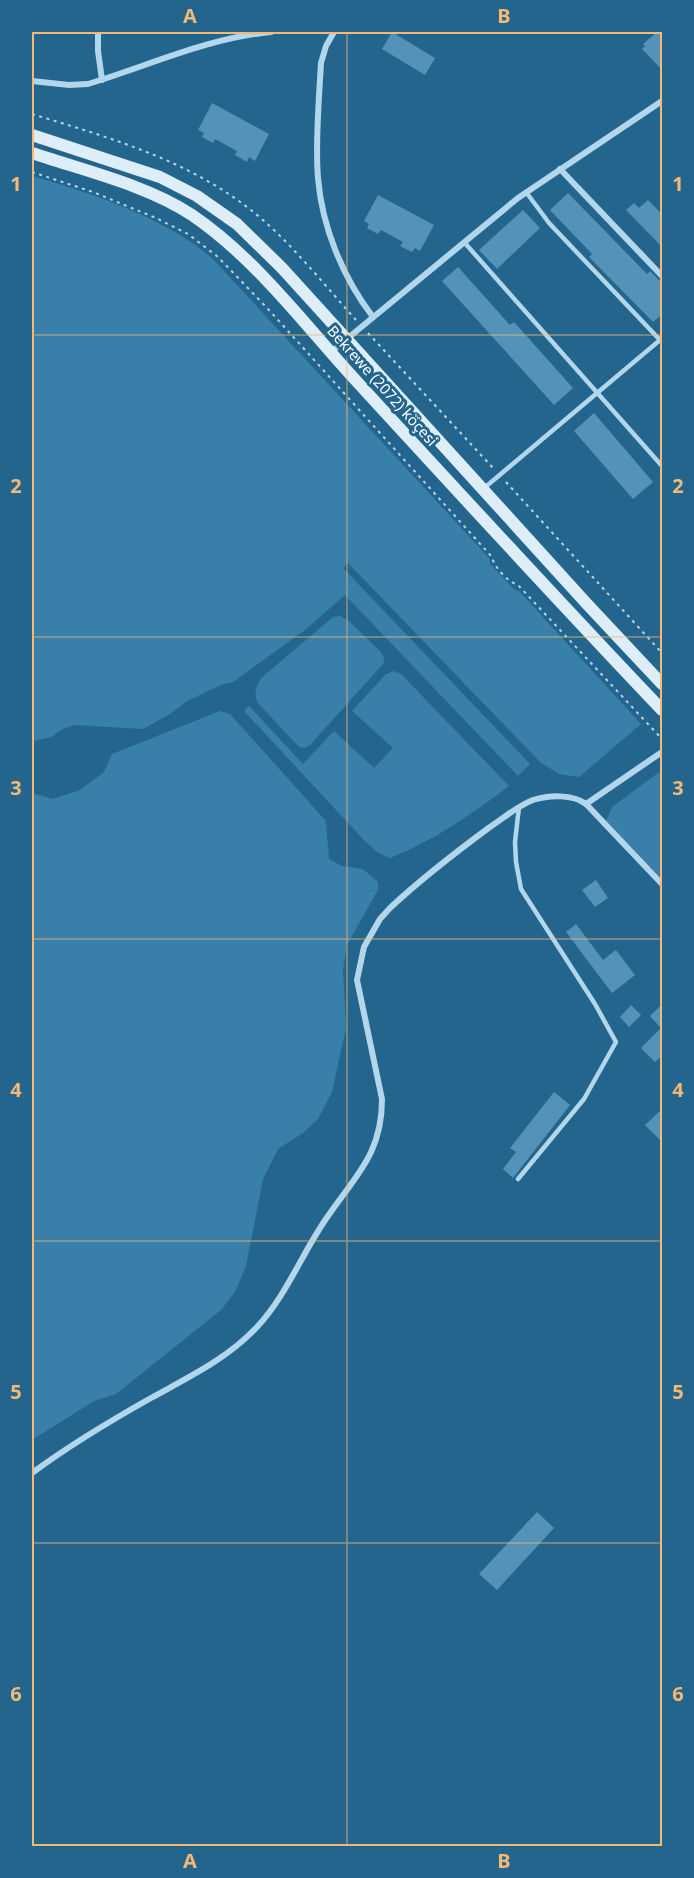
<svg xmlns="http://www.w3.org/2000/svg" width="694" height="1878" viewBox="0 0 694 1878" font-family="'Noto Sans',sans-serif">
  <rect width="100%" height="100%" fill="#23658d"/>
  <g fill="#3880a9">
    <path d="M32,176C92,193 166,218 213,259L489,558L490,564L514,589L519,591L641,724L579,777L559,774L540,762L348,563L343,568L530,764L518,776L345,595L305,630L233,682L221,685L187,701L170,714L143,729L75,725L63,729L51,737L34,741L32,748Z"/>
    <path d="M340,616L349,621L381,652L384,658V663L310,745L304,748L299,747L257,702C254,692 256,687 261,678L333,617Z"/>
    <path d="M394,671L401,674L509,786C472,814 433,841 390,858L377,852L363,839L244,711L249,706L303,764L334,731L374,768L393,748L352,711L386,674Z"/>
    <path d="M220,711L230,714L326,821L329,859L342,866L363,869L378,882V890L347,945L343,970L346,1028L332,1092L318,1119L303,1133L278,1149L263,1179L246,1266L235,1292L221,1310L116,1394L94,1401L32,1440V793L53,799L80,790L104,772L112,754Z"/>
    <path d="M662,770V879L606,821L612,807Z"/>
  </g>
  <g fill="#5493b7">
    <path d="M392,32L435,58L425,75L382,49Z"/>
    <path d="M657,32H663V71L642,49L645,46L643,44Z"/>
    <path d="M212,103L269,134L255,161L249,157L247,162L235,155L237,151L215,139L213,143L202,137L204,133L198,130Z"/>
    <path d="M568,193L647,274L650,271L659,280L663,281V314L653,322L589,257L592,254L550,210Z"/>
    <path d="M378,195L434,225L420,251L415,248L412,252L400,246L403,242L381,230L378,234L367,228L369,224L364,221Z"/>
    <path d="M648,200L663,215V248L626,210L634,203L639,208Z"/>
    <path d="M523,210L540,228L497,269L479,250Z"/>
    <path d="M458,267L510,325L514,322L573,388L554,405L442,281Z"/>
    <path d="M594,413L653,482L633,499L574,431Z"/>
    <path d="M596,880L608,898L595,907L582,890Z"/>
    <path d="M576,924L603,960L616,950L635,975L612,993L566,932Z"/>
    <path d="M663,1003V1055L655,1062L641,1048L661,1028L650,1016Z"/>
    <path d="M631,1005L641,1015L629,1027L620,1017Z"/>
    <path d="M554,1092L570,1105L513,1178L503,1169L516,1152L510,1148Z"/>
    <path d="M663,1108V1143L645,1125Z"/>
    <path d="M537,1512L554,1528L497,1590L479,1574Z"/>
  </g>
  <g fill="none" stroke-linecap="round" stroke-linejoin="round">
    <g stroke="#b2d6eb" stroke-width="2" stroke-dasharray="3 4.5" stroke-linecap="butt">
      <path d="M32,114C120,141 207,165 276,232C304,259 329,290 356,320"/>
      <path d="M32,172L93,192L156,218L188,234L218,257L269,310L492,557C494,567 508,582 518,585L662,739"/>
      <path d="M368,333L494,469"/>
      <path d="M506,482L662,653"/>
    </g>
    <g stroke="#b2d6eb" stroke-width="4.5">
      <path d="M464,242L662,466"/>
      <path d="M483,489L660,340L549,223L526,192"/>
      <path d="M518,1179L584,1099L616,1042L595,1004L521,889L516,862L515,842L519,807"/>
    </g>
    <g stroke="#b2d6eb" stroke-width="6">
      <path d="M98,32V51L102,80"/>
      <path d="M334,32L326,46L321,63C319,99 315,143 318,178C322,227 343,278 373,317"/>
      <path d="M32,81L69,85L88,84C148,66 207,38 271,32"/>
      <path d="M560,169L662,276"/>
      <path d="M331,352L518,198L662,101"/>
      <path d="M586,804L662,752"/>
      <path d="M32,1473C70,1445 110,1421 151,1398C189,1377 227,1359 257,1327C287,1295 303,1251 328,1216C357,1174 382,1153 382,1099L357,980L364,947L380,919L390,908C421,879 456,852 490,827C504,818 517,806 533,800C549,795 573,794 586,804L662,884"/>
    </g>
    <g stroke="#ddeef9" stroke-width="12">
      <path d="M32,135L160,177L197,196L237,224L282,268L587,604L662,684"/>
      <path d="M32,153C82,170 147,185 192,215C258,260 306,327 360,385C460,494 560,603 662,710"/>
    </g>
  </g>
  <path fill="none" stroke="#f6b975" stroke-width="1.5" stroke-opacity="0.55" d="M347,32V1846M32,335H662M32,637H662M32,939H662M32,1241H662M32,1543H662"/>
  <g text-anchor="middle" stroke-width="6" stroke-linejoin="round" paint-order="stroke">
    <g font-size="15" fill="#fff" stroke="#23658d">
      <text transform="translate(382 386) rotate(48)" y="5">Bekrewe (2072) köçesi</text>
    </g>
  </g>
  <rect width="694" height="1878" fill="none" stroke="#23658d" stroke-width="66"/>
  <rect x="33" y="33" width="628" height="1812" fill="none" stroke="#f6b975" stroke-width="2"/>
  <g font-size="20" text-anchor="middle" font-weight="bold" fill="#f6b975">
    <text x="190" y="23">A</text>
    <text x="504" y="23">B</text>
    <text x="16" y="191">1</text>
    <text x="678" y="191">1</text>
    <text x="16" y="493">2</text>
    <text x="678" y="493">2</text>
    <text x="16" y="795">3</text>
    <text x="678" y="795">3</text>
    <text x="16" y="1097">4</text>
    <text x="678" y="1097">4</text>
    <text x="16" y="1399">5</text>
    <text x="678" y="1399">5</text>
    <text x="16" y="1701">6</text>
    <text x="678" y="1701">6</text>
    <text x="190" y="1868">A</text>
    <text x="504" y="1868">B</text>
  </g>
</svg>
